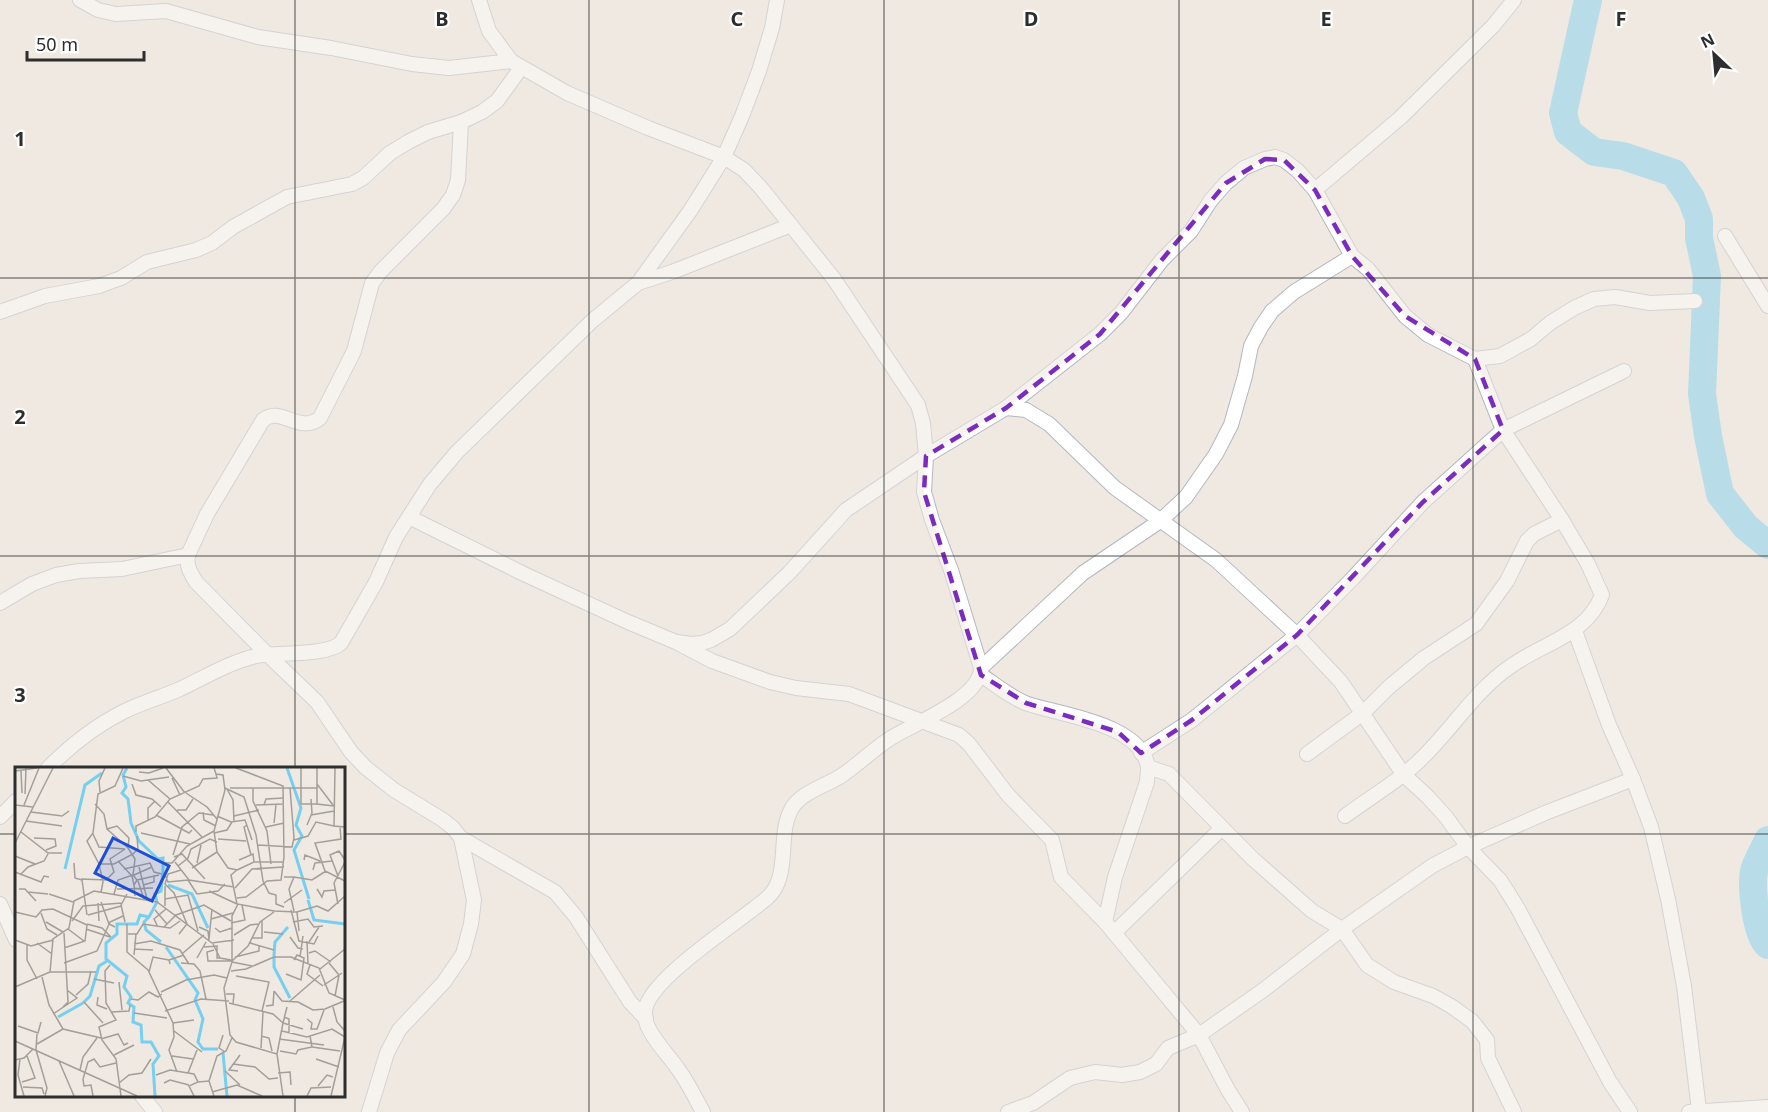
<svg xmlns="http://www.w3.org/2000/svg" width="1768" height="1112" viewBox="0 0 1768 1112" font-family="'Noto Sans',sans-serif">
  <rect width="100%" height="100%" fill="#efe9e1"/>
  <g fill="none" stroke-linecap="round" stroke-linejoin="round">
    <g stroke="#75cff0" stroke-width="28">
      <path d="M1588,0L1563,113L1568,132L1594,152L1623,156L1674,173L1691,198L1699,219V238L1707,276L1702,394L1708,436L1720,494L1746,527L1768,545"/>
      <path d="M1768,840C1764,850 1757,860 1754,871C1751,887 1756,935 1768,945"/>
    </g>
    <defs>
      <g id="minor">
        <path d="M80,0L98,10L116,14L166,11L258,37L331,48L412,64L449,68L511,61"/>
        <path d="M479,0L489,31L511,61L567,93L648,128L724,157L744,170L761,188L834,279L918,405L923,423L926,456L924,492L932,520L951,570L981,668C980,699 914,723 891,738C873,749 858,765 841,776C825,786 802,792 792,808C776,835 792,876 767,898C741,921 648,979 645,1011C645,1016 646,1024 649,1029C656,1043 669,1056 678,1069C688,1082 695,1098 703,1112"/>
        <path d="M1315,190L1400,118L1493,26L1514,0"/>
        <path d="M1725,236L1768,306"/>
        <path d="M638,283L672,272L791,225"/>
        <path d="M0,312L45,296L99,286L121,278L147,262L196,250L212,243L233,227L287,197L352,184L363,178L390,153L408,142L428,132L461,122L482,112L497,101L521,68"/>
        <path d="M1006,408L1026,410L1049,424L1115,488L1216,560L1297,635L1341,682L1404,775L1428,797L1446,817L1468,847L1500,880L1517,907L1610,1082L1630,1112"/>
        <path d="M409,517L524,574L628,622L676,642L712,661L770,682L796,688L849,694L959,735L969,744L1008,795L1052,840L1061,877L1105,922"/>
        <path d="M0,603L32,584L56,575L79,571L122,569L188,555"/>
        <path d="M1575,631L1609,725L1633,779L1651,827L1668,899L1684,986L1699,1110"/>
        <path d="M676,642L692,644L702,643L711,640L730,629L789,573L846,510L926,456L1006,408L1100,334L1121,313L1162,260L1191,231L1211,200L1226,183L1244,168L1265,159L1275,157L1284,160L1297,170L1315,190L1352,256L1368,269L1405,316L1428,335L1475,359L1500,356L1531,339L1550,323L1574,308L1594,299L1615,297L1650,303L1695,301"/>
        <path d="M981,668L1083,573L1160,521L1186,497L1216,454L1231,425L1245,376L1251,346L1261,327L1272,311L1294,292L1352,256"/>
        <path d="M981,675C996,685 1011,698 1028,704C1061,715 1143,724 1148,768C1148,773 1147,778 1147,782L1115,877L1105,922L1199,1035L1228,1090L1242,1112"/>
        <path d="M1141,753L1192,720L1297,635L1354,577L1423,502L1503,430L1624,371"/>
        <path d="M1307,754L1363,713L1389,687L1424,658L1476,624L1507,581L1527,541L1534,534L1562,520"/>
        <path d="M1148,767L1169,774L1253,859L1312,911L1342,929L1367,965L1394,982L1433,996L1451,1006L1472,1021L1487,1040L1488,1058L1514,1112"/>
        <path d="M48,768C71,745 96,725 125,711C143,702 162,697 180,689C205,677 230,662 256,656C278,652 327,656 341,643L376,582L396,537L430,484L457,452L592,321L638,283L690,211L724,157L742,116L759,71L772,28L777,0"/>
        <path d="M1345,816C1372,796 1402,779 1425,755C1454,726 1477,689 1511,666C1543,643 1587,635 1602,595L1588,564L1562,520L1503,430L1475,359"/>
        <path d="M0,817L16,801"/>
        <path d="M461,838L555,892L576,917L630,1002L646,1019"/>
        <path d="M0,904L16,940"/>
        <path d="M1114,933L1221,829"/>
        <path d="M142,1096L155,1112"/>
        <path d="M369,1112L387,1053L399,1030L444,982L463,954L471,924L474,900L461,838L453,828L443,820L394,790L365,767L351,752L317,702L267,654L196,582C190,572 186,566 188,555L207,514L263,420C281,405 299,435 320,418L354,351L372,283L381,271L443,209L453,195L458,180L461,122"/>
        <path d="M1008,1112L1033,1103L1070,1078L1095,1072L1122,1075L1140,1072L1156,1064L1168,1048L1199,1035L1262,991L1342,929L1432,866L1468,847L1545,813L1633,779"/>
        <path d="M1689,1112L1768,1107"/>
      </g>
    </defs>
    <use href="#minor" stroke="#b4b7c1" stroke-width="16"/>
    <use href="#minor" stroke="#fff" stroke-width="14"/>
  </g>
  <path d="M0 0H1768V1112H0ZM1265,159L1284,160L1315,190L1352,256L1405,316L1475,359L1503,430L1423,502L1297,635L1192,720L1141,753L1118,732L1026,703L981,675L924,492L926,456L1006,408L1100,334L1226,183Z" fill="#efe9e1" fill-opacity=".55" fill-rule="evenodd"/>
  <path fill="none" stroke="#7b2cbf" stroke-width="4.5" stroke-dasharray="12 8" stroke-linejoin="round" d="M1265,159L1284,160L1315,190L1352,256L1405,316L1475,359L1503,430L1423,502L1297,635L1192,720L1141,753L1118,732L1026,703L981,675L924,492L926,456L1006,408L1100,334L1226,183Z"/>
  <path fill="none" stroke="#2e2e2e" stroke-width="1.5" stroke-opacity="0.55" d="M295,0V768M589,0V1112M884,0V1112M1179,0V1112M1473,0V1112M0,278H1768M0,556H1768M0,834H16M344,834H1768M295,1096V1112"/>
  <g transform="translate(15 767)">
    <rect width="330" height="330" fill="#efe9e1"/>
    <path fill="none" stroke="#75cff0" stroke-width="3" d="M112,1L108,8L111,20L107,26L113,32L116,56L124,74L143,92L148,91V104L146,124L140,127L142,135L134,150L125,148L122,157H102V167L91,176V192L112,209L109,220L116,230L113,236L119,240L118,255L126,258L127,275H136L144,289L138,297L140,329M272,1L286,41L281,58L287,69L279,83L294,132M50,102L70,18L87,6M153,118L177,127L193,161M293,133L299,153L330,157M133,151L129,155L131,163L146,175M273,160L260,175L259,188V200L275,231M151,180L183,226L180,233L188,252L183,275L188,282H203M68,236L75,229L84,199L92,194M43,250L68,236M208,286L212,329"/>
    <path fill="none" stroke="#a29e99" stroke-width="1.5" d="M151,1L170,26M199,1L201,7L208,8L210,23L199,64L202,85L213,101L222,103L216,108L222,137M221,1L268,19L269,90L266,113L252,114L231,130L222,131M286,1V37H302M302,1V37L319,39M320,1L319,59L330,60M0,4L22,1M6,4L7,26M124,5L134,6L148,1M108,9L126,14L154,10M157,11L165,28M133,13L155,32M117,17L121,28L137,32L146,40M302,17L318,38M210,21L229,30L241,68L248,114L254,126L261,128V137L269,140M215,21H302M238,21V34L252,64L256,97M212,22L218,33L219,54M85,25L84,14L90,1M171,26L192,40L202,52M10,27L11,1M153,35L187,70M80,37L89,47L92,62L102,59L114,71L113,81L120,92L118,108L103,113L99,127M0,38L18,40M9,38L24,1M241,38L269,37M249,38L251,32L269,31M162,43H171L178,32M16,45L47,49L54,44M188,45L189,53L201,59M141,48L174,66L177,63M296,48L319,44M202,49L216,55L230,53L237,73M219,49L244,43M133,53V41L140,34M11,54L47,59M259,56L261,38M232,58L229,60L236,88M292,58L297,46L296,32M251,60L269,56M325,60L326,72L300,76L310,104L330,114M92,62L113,81M6,65L33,86H47M121,65V59L140,50L155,32L184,19L188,12L202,11L201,7M126,66L175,77M199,66L212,63L217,55M78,67L84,80L110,82M19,71L40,72L41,79L31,83M203,72L231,74M279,73L293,69L301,55L319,59M0,76L38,1M243,78L277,80L279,71L275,21M158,88L167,60L184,46L198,48M0,89L20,97M159,90L167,87L190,112M224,93L238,87L239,95M289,93L290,88L305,94M103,94L117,109L119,118M160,95L174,113L219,120M59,96L60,111L67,113L72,148M150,96H157L172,79L199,64M182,96L186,78M84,97H99L118,87L123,82L122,69M163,99L173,91L176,82L195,72L202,75M124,100L132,132M177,101L202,85M109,102L135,96L139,105L147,107M222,103L239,95H268M298,103L300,96L317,94M0,105L26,115L29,109L34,110M149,105L153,115L173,113M5,108L13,100L29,94L33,87M118,108L122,113L119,118L120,129M119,108L137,100M323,109L315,88L324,84L330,93M269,110H279L274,122L279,144M279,110L297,113L311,104M66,112L91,113L99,105L95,92L110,82M122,113L144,108M173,113L182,127L203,124L210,117M123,114L129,132M128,118L139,115V108M150,119V139M220,121L237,102L269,100M4,122H10L21,134M102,122L138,121M302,122L307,130L309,124L320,123M194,124L222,137M13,125L33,127M86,125L88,115L84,97L72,74L78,66L83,27L100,19L108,1M34,127L58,135M150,132L173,128L183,164M86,135L94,157L100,160M83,136L84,154M269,136L287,123M323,137L319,116L330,95M140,143L152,157M276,143L284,174L299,177L303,169M0,145L21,150L27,143L38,142L72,158L70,174L49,181M282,145L284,164M26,146L32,162L42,168M73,148L106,139M196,152L218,146M57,154L68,139L107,136M31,155L48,165M110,155L106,138L112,127M278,155L293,152L299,160L308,159M216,156L230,153L227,138M72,157L87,161L96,170M112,157V185L133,203L158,256L159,270L154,283L162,305M143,160L139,152L151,142M149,160L161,148L189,138L216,154M184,160L193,164L194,173M200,161L205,165L217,161M53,162L69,174M71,162L95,170M249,165L268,167M113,167H122L128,157L155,161L165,154M164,167L172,157L159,126L150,117L153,107L166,103M219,168L235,158L243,157M275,170L283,181L288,182M237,171H247V153M194,172L197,142M0,173L16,179L38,173M292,174L293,197M294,175L304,160M22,176L37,187M235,176L259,183M119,177L136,174L165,183L174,197M198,177L205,191L216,193M12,178V193L22,212M189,180L202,179V191H205M119,182L138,183M199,183L192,185L193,194H217L233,179L245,155L259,145M168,186L189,168M294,186L300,184L316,195M119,188L121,167M220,190L244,184V179M285,190L288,169M182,191L191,175M217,195L237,199M49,196L82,184L95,155L108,149M166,196L179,197L185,204L191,232M314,196L324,208L320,229M155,197L154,193L169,188M95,198L90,204L91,236L101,253L84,260L87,273L101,292L106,329M295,198L292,207L308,219M305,202L330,182M216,204L231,202L259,190H276L304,201L314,226L330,233M35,205H81M134,205L138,190L154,193M271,207L286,213L289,191L282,188L279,193M221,209L254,215L247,244M27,210L34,238L48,262L86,271M79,212L99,216M104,215L107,243M309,218L327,206M0,220L35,205L38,172L54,161L59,134L79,124L142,135L197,176L219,173M259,224L267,234L283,235L298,243L310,242L329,234M146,225L171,213L199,208L212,211M211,227H219L218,237M61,228L73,217L76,204M83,230L82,238L92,242M116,232L123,233L134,225L143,230L147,227M275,234L305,208M69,235L88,256M214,236L258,247L268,256L262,287M251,239L258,238L259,224M48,240L53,235L49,166M272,240L268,256L288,262M318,240L322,255L330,264M150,244L186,232L214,234M96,245L114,244L115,238M119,246L152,251M38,247L62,231L52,223M269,250L274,252V267M292,252L297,256L296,262H302L309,243M158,256L179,253M3,259L23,266L26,255M159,264L187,285M267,264L292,270L317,262L330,270M22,267L21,283L32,321L30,329M208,268L204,281L210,285M246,269L254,271L257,284M86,272L103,267L109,278L113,276M264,272L309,278M0,274L122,329M22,277L48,262M297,280L325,284M246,281L248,245M265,284L281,287L283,283L297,280L295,269M99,288L119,278M157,289L178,292M5,292L3,308L9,329M301,292L324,300M0,293L9,291L18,282M44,294L59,329M218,297L240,300L254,312L263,311M65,303L68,290L82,271M210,304L225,318M223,304L214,303L225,288M173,306L182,283M263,306L275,305L276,318M141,308L155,303L179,307L183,315L174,319L179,329M194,314L202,289L211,284L217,271M7,315L20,311L12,289M183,315L194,314L199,329M104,316L114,308L127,306L136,292M149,316L155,313L174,318M303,319L312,308L318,310M8,320L27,321L29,327M197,325L222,318L247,329M78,329L76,318L69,319L68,312L73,295L79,292L85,300L101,296M268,329L262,287L221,275L215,268L209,221L217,195V149L223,137L259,144L282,145L302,139L313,144L330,129M292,329L296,321L316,320M316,329L330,270"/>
    <path fill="#1d4ed8" fill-opacity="0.15" stroke="#1d4ed8" stroke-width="3" d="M98,71L154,99L137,134L80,106Z"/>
    <rect width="330" height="330" fill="none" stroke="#2e2e2e" stroke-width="3"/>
  </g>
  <g font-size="20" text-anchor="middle" font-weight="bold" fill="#2e2e2e" stroke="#fff" stroke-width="4.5" stroke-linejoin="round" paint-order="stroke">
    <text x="442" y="26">B</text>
    <text x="737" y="26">C</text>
    <text x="1031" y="26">D</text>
    <text x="1326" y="26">E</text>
    <text x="1621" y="26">F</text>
    <text x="20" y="146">1</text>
    <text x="20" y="424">2</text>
    <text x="20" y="702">3</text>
  </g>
  <g transform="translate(1714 54) rotate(334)" stroke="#ffffff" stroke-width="4.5" paint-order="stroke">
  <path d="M0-4.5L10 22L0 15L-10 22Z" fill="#2e2e2e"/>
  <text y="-9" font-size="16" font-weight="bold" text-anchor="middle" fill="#2e2e2e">N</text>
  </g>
  <path d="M27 51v9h117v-9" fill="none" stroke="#2e2e2e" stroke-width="3"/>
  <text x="36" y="51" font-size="18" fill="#2e2e2e" stroke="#ffffff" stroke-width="4.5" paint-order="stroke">50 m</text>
</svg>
